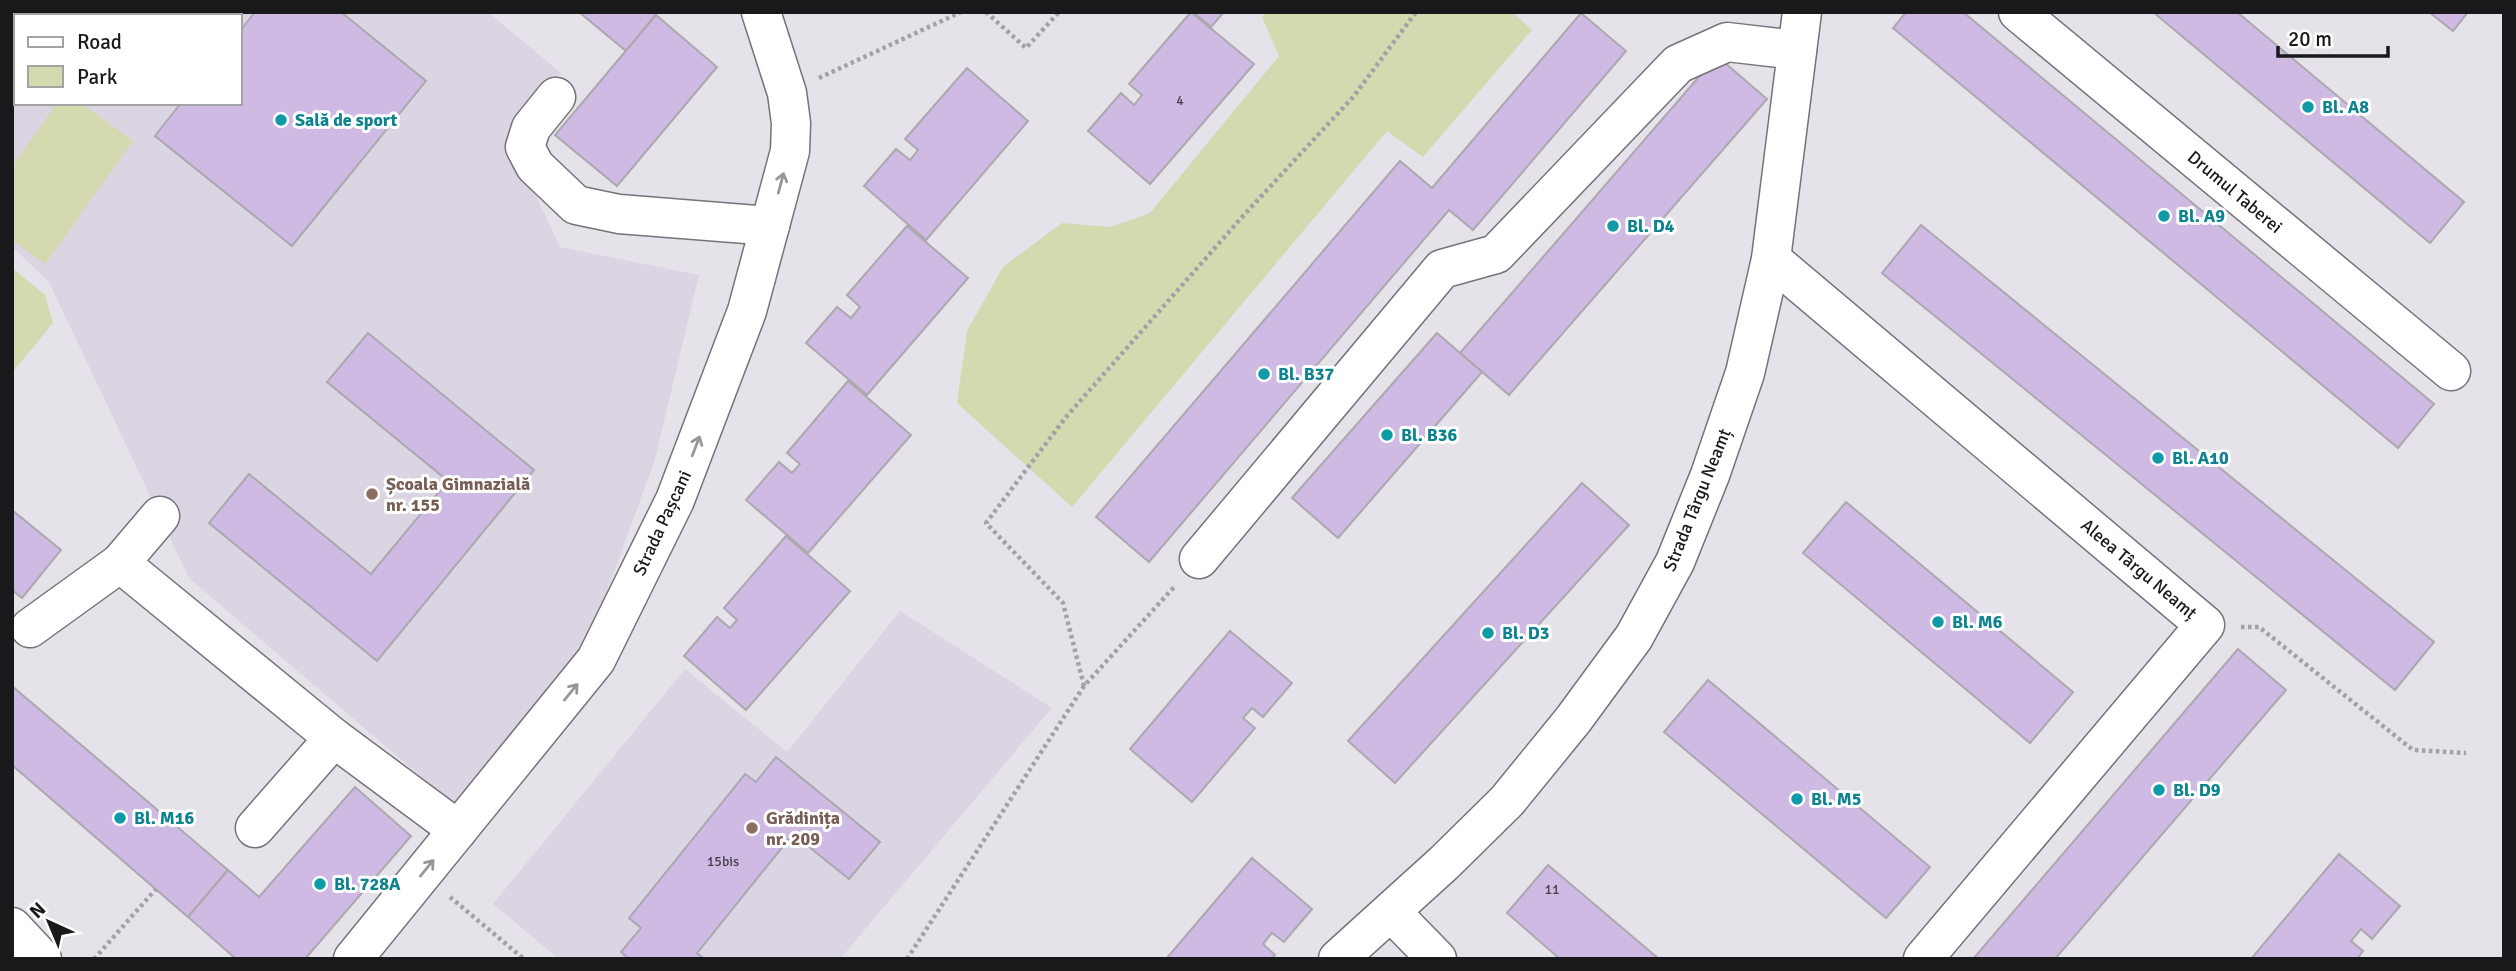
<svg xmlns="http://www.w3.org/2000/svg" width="2516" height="971" viewBox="0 0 2516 971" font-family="Signika,sans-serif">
  <rect width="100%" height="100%" fill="#e6e2ea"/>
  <g fill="#dbd4e3" fill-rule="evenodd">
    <path d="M12,12H488L561,73L509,138L560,247L699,275L655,459L587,647L454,805L189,578L49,282L12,247ZM16,16H240V103H16Z"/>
    <path d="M900,611L1052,708L840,959H559L493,904L685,669L787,752Z"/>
  </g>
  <g fill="#d4d9b0">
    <path d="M1266,12H1512L1532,30L1423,157L1387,131L1072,507L957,403L967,331L1003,267L1062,223L1111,227L1150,213L1279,56L1262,17Z"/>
    <path d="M57,103H81L133,141L45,264L12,240V166Z"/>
    <path d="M12,268L45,295L53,323L12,373Z"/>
  </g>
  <g fill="#cebae3" stroke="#aba8af" stroke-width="2">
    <path d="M255,12H341L426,81L292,246L155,136L181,103H240V31Z"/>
    <path d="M579,12H658L626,51Z"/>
    <path d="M1191,12L1254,64L1150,184L1088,131L1121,93L1134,105L1142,95L1129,84Z"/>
    <path d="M1193,12H1224L1211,27Z"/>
    <path d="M1906,12H1963L2434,404L2398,448L1893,28Z"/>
    <path d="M2153,12H2237L2464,202L2430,243Z"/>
    <path d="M2429,12H2468L2453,31Z"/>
    <path d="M1581,13L1626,51L1473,230L1449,210L1149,562L1096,517L1400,161L1432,188Z"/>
    <path d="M656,15L717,67L617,186L555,135Z"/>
    <path d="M1717,56L1767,99L1509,395L1460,353Z"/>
    <path d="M967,68L1028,121L926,240L864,186L896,149L910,160L918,150L905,139Z"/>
    <path d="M1921,225L2434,642L2395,690L1882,273Z"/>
    <path d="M907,226L968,278L867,395L806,343L837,307L851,318L860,307L847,295Z"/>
    <path d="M368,333L534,470L377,661L209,523L249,474L371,574L448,481L327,382Z"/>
    <path d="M1437,333L1482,372L1338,538L1292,498Z"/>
    <path d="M848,381L911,435L808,553L746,500L779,462L792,473L800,464L787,453Z"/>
    <path d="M1582,483L1629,525L1395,783L1348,741Z"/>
    <path d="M1846,502L2073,692L2030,743L1803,553Z"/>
    <path d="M12,510L61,550L22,598L12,590Z"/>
    <path d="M786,536L850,591L746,710L684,656L717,617L730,628L737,620L724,608Z"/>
    <path d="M1230,631L1292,683L1263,717L1252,708L1243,718L1255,728L1192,802L1130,749Z"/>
    <path d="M2238,649L2286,690L2055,959H1973Z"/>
    <path d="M1708,680L1930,867L1886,918L1664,732Z"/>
    <path d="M12,686L228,870L188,917L12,765Z"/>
    <path d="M776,757L880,842L849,879L793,834L697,953L704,959H629L621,952L641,928L629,918L745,774L756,782Z"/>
    <path d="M355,787L411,836L305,959H236L188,917L228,870L259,897Z"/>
    <path d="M2339,854L2400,906L2372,939L2361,929L2351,941L2363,951L2357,959H2251Z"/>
    <path d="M1252,858L1312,909L1284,942L1272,933L1263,944L1275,955L1271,959H1166Z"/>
    <path d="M1548,865L1659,959H1560L1507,913Z"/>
  </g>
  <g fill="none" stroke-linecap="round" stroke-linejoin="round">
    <defs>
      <g id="minor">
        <path d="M2018,12L2451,371"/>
        <path d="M556,97L531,128L525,147L535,166L576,205L619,214L770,226"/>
        <path d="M1771,259L2205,625L1923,959"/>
        <path d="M160,516L120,563L334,738L458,830"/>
        <path d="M1199,559L1442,269L1496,254L1678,64L1727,42L1797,50"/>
        <path d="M30,628L120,563"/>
        <path d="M255,828L334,738"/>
        <path d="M1391,912L1437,959"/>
        <path d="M12,927L42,959"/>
        <path d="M353,959L596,660L675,500L747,311L790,151L791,123L787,93L761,12"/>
        <path d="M1338,959L1444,863L1507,801L1573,720L1634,637L1675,562L1710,475L1745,373L1771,259L1802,12"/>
      </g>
    </defs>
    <use href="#minor" stroke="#767279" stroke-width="41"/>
    <g stroke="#a3a0a6" stroke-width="4.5" stroke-dasharray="3.5 3.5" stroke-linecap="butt">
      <path d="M986,12L1026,48L1059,12"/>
      <path d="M819,78L961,12"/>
      <path d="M2241,627H2259L2413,750L2466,753"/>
      <path d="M1084,686L1063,603L986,523L1066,417L1243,216L1354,96L1416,12"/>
      <path d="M450,897L524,959"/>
      <path d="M94,959L156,889"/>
      <path d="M907,959L1084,686L1175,586"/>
    </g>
    <use href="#minor" stroke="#fff" stroke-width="38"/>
  </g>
  <defs><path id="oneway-shaft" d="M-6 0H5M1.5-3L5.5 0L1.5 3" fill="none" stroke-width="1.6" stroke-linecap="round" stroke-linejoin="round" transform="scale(1.75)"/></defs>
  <g stroke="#989798">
    <use href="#oneway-shaft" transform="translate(781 183) rotate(-75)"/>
    <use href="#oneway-shaft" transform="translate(696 446) rotate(-69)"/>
    <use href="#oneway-shaft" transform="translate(571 692) rotate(-51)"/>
    <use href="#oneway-shaft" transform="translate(427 868) rotate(-51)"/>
  </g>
  <g fill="#0f9aa8" stroke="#fff" stroke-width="2.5">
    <circle cx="2308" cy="107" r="7"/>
    <circle cx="281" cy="120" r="7"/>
    <circle cx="2164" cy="216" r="7"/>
    <circle cx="1613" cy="226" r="7"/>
    <circle cx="1264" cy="374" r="7"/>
    <circle cx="1387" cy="435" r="7"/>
    <circle cx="2158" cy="458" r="7"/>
    <circle cx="1938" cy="622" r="7"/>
    <circle cx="1488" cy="633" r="7"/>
    <circle cx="2159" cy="790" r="7"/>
    <circle cx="1797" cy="799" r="7"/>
    <circle cx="120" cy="818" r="7"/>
    <circle cx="320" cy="884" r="7"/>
  </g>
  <g fill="#8d6e63" stroke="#fff" stroke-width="2.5">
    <circle cx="372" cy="494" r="7"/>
    <circle cx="752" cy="828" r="7"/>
  </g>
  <g text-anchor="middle" stroke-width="6" stroke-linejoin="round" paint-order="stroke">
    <g font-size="14" fill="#46404c">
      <text x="1180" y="105">4</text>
      <text x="723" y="866">15bis</text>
      <text x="1552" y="894">11</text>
    </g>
    <g font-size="18" font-weight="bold" fill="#0d838f" stroke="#fff" text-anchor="start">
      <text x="2322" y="113">Bl. A8</text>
      <text x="295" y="126">Sală de sport</text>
      <text x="2178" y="222">Bl. A9</text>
      <text x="1627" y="232">Bl. D4</text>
      <text x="1278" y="380">Bl. B37</text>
      <text x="1401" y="441">Bl. B36</text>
      <text x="2172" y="464">Bl. A10</text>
      <text x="1952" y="628">Bl. M6</text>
      <text x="1502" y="639">Bl. D3</text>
      <text x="2173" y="796">Bl. D9</text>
      <text x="1811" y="805">Bl. M5</text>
      <text x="134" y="824">Bl. M16</text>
      <text x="334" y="890">Bl. 728A</text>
    </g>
    <g font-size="18" fill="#19181a" stroke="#fff">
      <text transform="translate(2235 192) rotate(40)" y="6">Drumul Taberei</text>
      <text transform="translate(1697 500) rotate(-68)" y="6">Strada Târgu Neamț</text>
      <text transform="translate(662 523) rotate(-65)" y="6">Strada Pașcani</text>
      <text transform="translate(2139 569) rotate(40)" y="6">Aleea Târgu Neamț</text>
    </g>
    <g font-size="18" font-weight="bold" fill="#785e54" stroke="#fff" text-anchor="start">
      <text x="386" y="490">Școala Gimnazială<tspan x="386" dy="21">nr. 155</tspan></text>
      <text x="766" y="824">Grădinița<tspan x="766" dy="21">nr. 209</tspan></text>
    </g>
  </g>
  <rect width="2516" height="971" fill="none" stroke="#19181a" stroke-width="28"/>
  <rect x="14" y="14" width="228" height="91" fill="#ffffff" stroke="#a3a3a3" stroke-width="2"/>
  <rect x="28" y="37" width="35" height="10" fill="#ffffff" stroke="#a3a3a3" stroke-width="2"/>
  <text x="77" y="49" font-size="21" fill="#19181a">Road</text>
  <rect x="28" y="66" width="35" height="21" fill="#d4d9b0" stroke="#a3a3a3" stroke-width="2"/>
  <text x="77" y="84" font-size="21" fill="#19181a">Park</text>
  <g transform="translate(49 922) rotate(316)" stroke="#ffffff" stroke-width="5" paint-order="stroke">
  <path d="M0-5L12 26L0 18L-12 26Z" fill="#19181a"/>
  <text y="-10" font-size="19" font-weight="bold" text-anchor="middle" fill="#19181a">N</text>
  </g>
  <path d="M2278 46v10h110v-10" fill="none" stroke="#19181a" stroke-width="3.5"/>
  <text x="2288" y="46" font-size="21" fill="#19181a" stroke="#ffffff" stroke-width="5" paint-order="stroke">20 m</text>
</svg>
